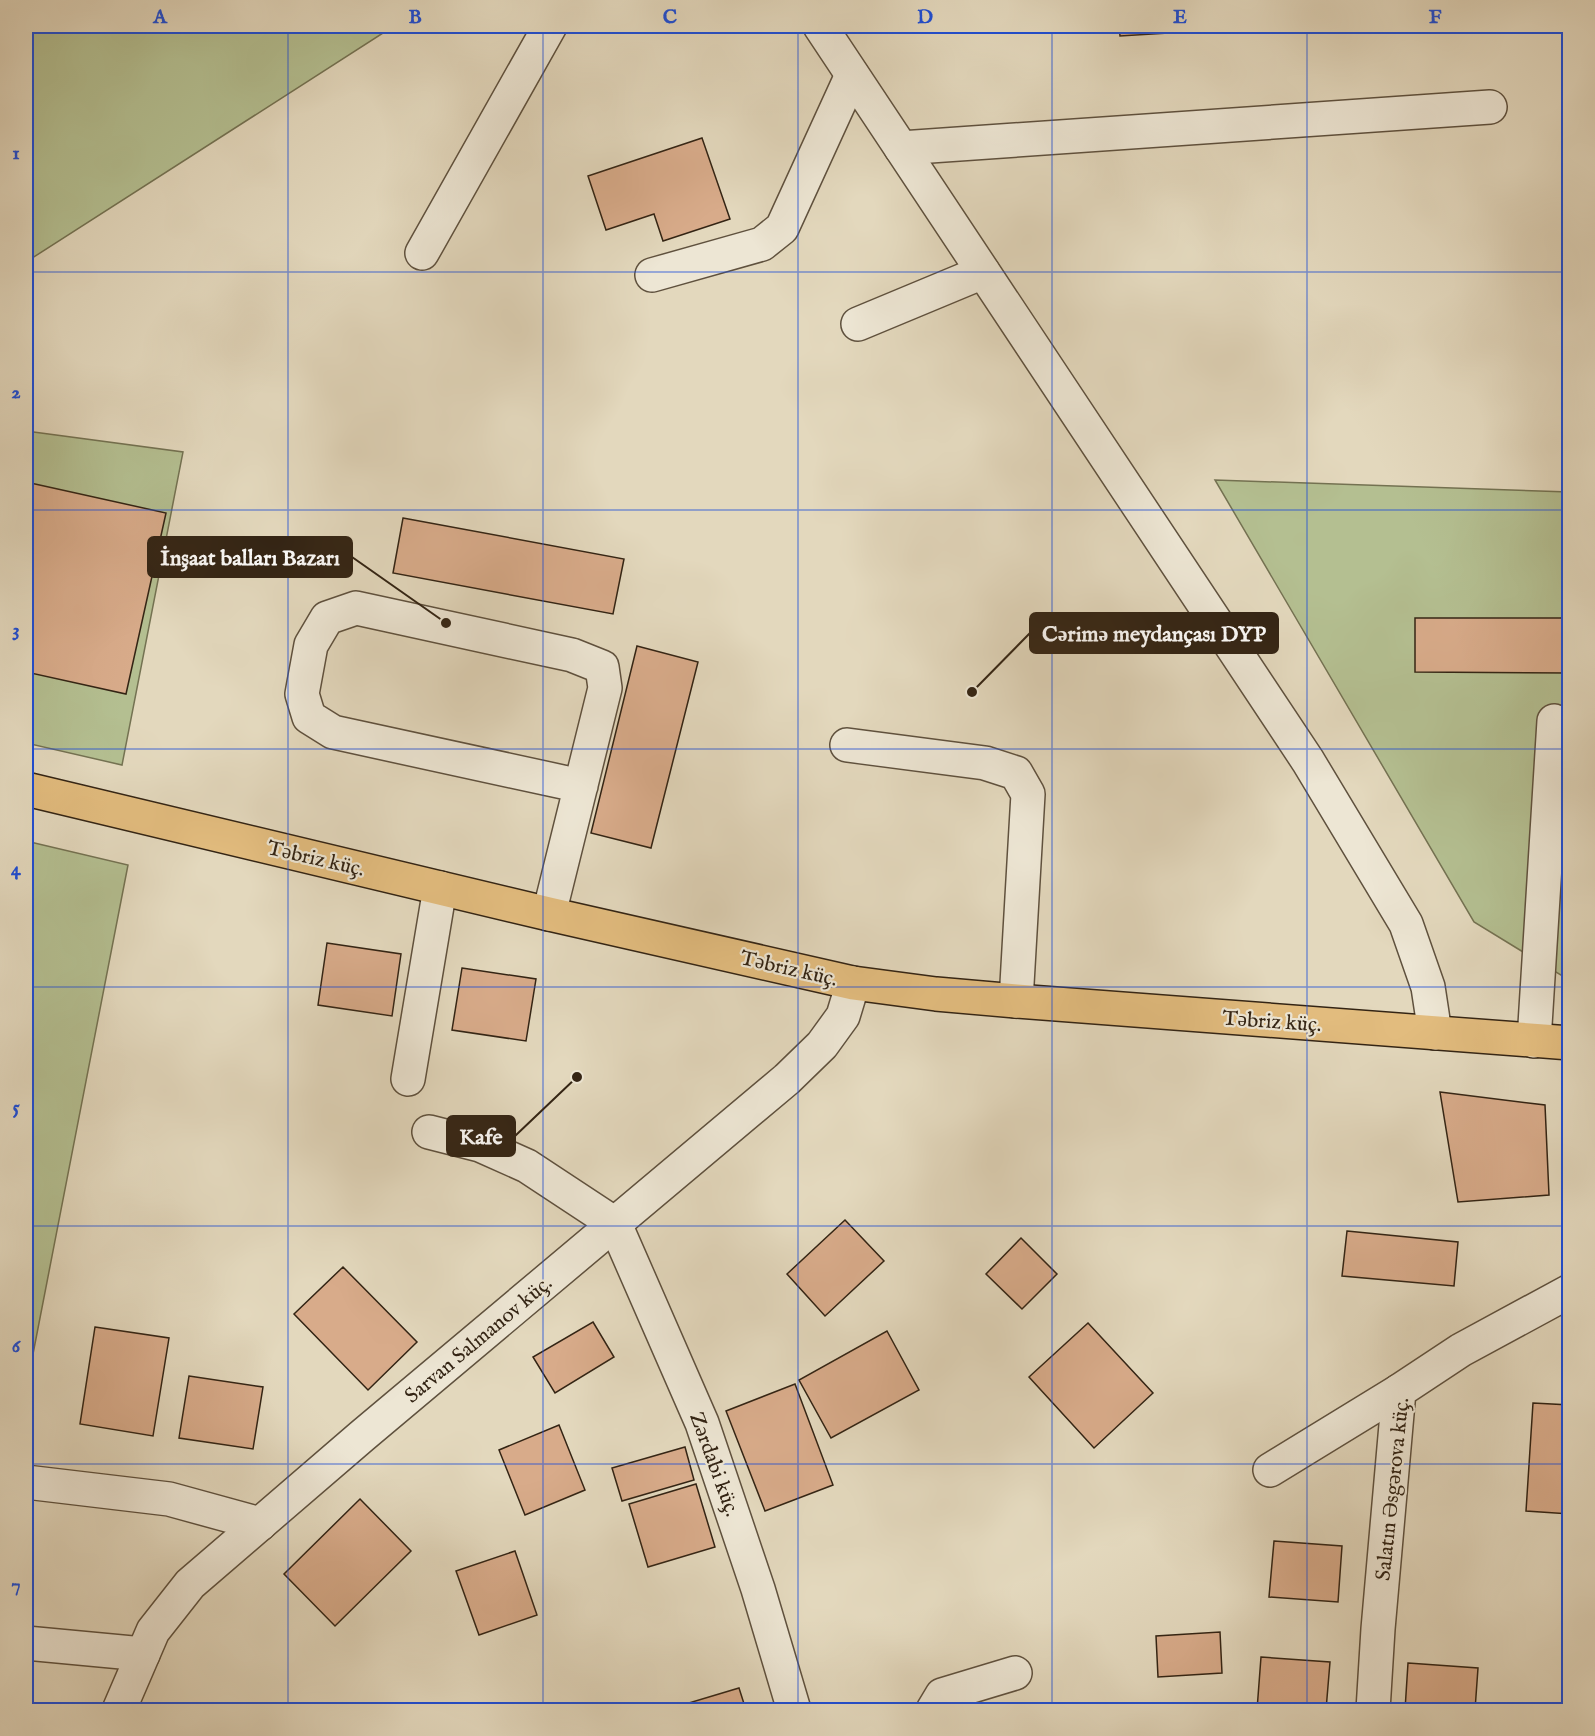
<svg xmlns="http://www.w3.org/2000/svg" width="1595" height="1736" viewBox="0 0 1595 1736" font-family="'IM FELL English',serif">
  <rect width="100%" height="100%" fill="#e3d8bd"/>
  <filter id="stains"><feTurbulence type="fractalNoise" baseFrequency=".00333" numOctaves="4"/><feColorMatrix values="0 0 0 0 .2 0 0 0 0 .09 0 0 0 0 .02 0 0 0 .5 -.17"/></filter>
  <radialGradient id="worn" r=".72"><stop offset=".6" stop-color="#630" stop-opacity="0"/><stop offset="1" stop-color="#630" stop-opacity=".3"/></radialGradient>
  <g fill="#b4bf91" stroke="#747252" stroke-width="1.5">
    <path d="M26,26H394L26,262Z"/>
    <path d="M26,431L183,452L122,765L26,743Z"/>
    <path d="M1215,480L1569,492V980L1474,922Z"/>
    <path d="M26,841L128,865L26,1390Z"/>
  </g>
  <g fill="#d8ab8a" stroke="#332414" stroke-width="1.5">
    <path d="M1119,26H1283L1120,36Z"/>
    <path d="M702,138L730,219L663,241L654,214L606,230L588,176Z"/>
    <path d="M26,482L166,513L126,694L26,672Z"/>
    <path d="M403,518L624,559L613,614L393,573Z"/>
    <path d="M1415,618H1568V673L1415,672Z"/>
    <path d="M637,646L698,662L651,848L591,833Z"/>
    <path d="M327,943L401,954L392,1016L318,1005Z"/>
    <path d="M462,968L536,979L526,1041L452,1030Z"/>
    <path d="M1440,1092L1545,1105L1549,1195L1458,1202Z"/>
    <path d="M845,1220L884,1261L825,1316L787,1274Z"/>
    <path d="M1347,1231L1458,1242L1454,1286L1342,1276Z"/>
    <path d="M1021,1238L1057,1274L1022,1309L986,1274Z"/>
    <path d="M343,1267L417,1342L368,1390L294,1314Z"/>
    <path d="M593,1322L614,1357L555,1393L533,1357Z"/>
    <path d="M1088,1323L1153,1393L1094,1448L1029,1377Z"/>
    <path d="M95,1327L169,1338L153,1436L80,1424Z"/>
    <path d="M887,1331L919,1390L831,1438L799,1380Z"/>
    <path d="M189,1376L263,1387L253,1449L179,1438Z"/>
    <path d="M795,1384L833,1485L765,1511L726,1411Z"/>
    <path d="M1533,1403L1570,1405V1514L1526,1511Z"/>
    <path d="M559,1425L585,1490L525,1515L499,1450Z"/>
    <path d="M685,1447L694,1480L622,1501L612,1468Z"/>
    <path d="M696,1484L715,1547L648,1567L629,1504Z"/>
    <path d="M360,1499L411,1551L335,1626L284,1574Z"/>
    <path d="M1274,1541L1342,1546L1338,1602L1269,1597Z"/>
    <path d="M515,1551L537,1615L479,1635L456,1571Z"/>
    <path d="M1220,1632L1222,1673L1158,1677L1156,1636Z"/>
    <path d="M1261,1657L1330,1662L1326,1710H1257Z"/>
    <path d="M1408,1663L1478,1668L1475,1710H1405Z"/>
    <path d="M1570,1667V1710H1567Z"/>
    <path d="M739,1688L746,1710H672V1708Z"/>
  </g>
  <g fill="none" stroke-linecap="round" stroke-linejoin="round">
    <defs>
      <g id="minor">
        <path d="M820,26L1308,761L1406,924L1428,987L1435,1033"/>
        <path d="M901,148L1490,107"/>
        <path d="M422,253L550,26"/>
        <path d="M652,275L762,244L782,228L852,75"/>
        <path d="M858,324L983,272"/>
        <path d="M847,745L985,763L1016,773L1028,794L1016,1001"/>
        <path d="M549,914L605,688L602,667L572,655L356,608L327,618L311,645L302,694L309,717L333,732L581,786"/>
        <path d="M1534,1041L1554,721"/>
        <path d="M408,1079L440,888"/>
        <path d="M429,1132L480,1145L527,1166L615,1224L702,1423L758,1589L794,1710"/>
        <path d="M1270,1470L1399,1391"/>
        <path d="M26,1482L169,1499L260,1524"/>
        <path d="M26,1643L143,1654"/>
        <path d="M119,1710L153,1631L190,1584L362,1436L787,1079L822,1045L843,1016L853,983"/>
        <path d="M933,1710L942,1695L1015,1673"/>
        <path d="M1373,1710L1378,1629L1399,1391L1461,1350L1570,1291"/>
      </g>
      <path id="major" d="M26,789L549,914L853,983L936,994L1016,1001L1570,1043"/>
    </defs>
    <use href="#minor" stroke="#5f513e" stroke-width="36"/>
    <use href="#major" stroke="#332414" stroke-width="36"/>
    <use href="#minor" stroke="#ede6d4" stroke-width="33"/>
    <use href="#major" stroke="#e2bc7e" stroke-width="33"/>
  </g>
  <path fill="none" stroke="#1d4ed8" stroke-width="1.5" stroke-opacity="0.55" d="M288,26V1710M543,26V1710M798,26V1710M1052,26V1710M1307,26V1710M26,272H1570M26,510H1570M26,749H1570M26,987H1570M26,1226H1570M26,1464H1570"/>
  <g text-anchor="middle" stroke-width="4.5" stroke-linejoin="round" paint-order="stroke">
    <g font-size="21" fill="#332414" stroke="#ede6d4">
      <text transform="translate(316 858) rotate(13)" y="7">Təbriz küç.</text>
      <text transform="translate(789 968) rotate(13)" y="7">Təbriz küç.</text>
      <text transform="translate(1272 1021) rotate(4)" y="7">Təbriz küç.</text>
      <text transform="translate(478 1339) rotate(-40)" y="7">Sarvan Salmanov küç.</text>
      <text transform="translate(715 1464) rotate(70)" y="7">Zərdabi küç.</text>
      <text transform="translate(1392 1489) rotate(-84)" y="7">Salatın Əsgərova küç.</text>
    </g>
  </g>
  <path fill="none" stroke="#332414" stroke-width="2" d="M446 623L352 557M972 692L1030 633M577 1077L515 1136"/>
  <g fill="#332414" stroke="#ede6d4" stroke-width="2">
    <circle cx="446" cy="623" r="6"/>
    <circle cx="972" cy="692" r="6"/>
    <circle cx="577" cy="1077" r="6"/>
  </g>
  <g fill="#332414" stroke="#332414" stroke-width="2">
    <rect x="148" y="537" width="204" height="40" rx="6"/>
    <rect x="1030" y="613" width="248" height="40" rx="6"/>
    <rect x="447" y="1116" width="68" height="40" rx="6"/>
  </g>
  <g font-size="22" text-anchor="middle" font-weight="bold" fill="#fff">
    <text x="250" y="565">İnşaat balları Bazarı</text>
    <text x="1154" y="641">Cərimə meydançası DYP</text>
    <text x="481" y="1144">Kafe</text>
  </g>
  <rect width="1595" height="1736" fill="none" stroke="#e3d8bd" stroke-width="66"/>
  <rect x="33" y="33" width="1529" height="1670" fill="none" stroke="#1d4ed8" stroke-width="2"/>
  <g font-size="20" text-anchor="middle" font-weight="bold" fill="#1d4ed8">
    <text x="160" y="23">A</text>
    <text x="415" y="23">B</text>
    <text x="670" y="23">C</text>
    <text x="925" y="23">D</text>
    <text x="1180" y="23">E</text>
    <text x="1435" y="23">F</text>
    <text x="16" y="159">1</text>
    <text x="16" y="398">2</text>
    <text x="16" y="636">3</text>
    <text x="16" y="875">4</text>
    <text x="16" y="1113">5</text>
    <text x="16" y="1352">6</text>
    <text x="16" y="1591">7</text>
  </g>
  <rect width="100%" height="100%" filter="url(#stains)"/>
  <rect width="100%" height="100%" fill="url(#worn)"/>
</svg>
